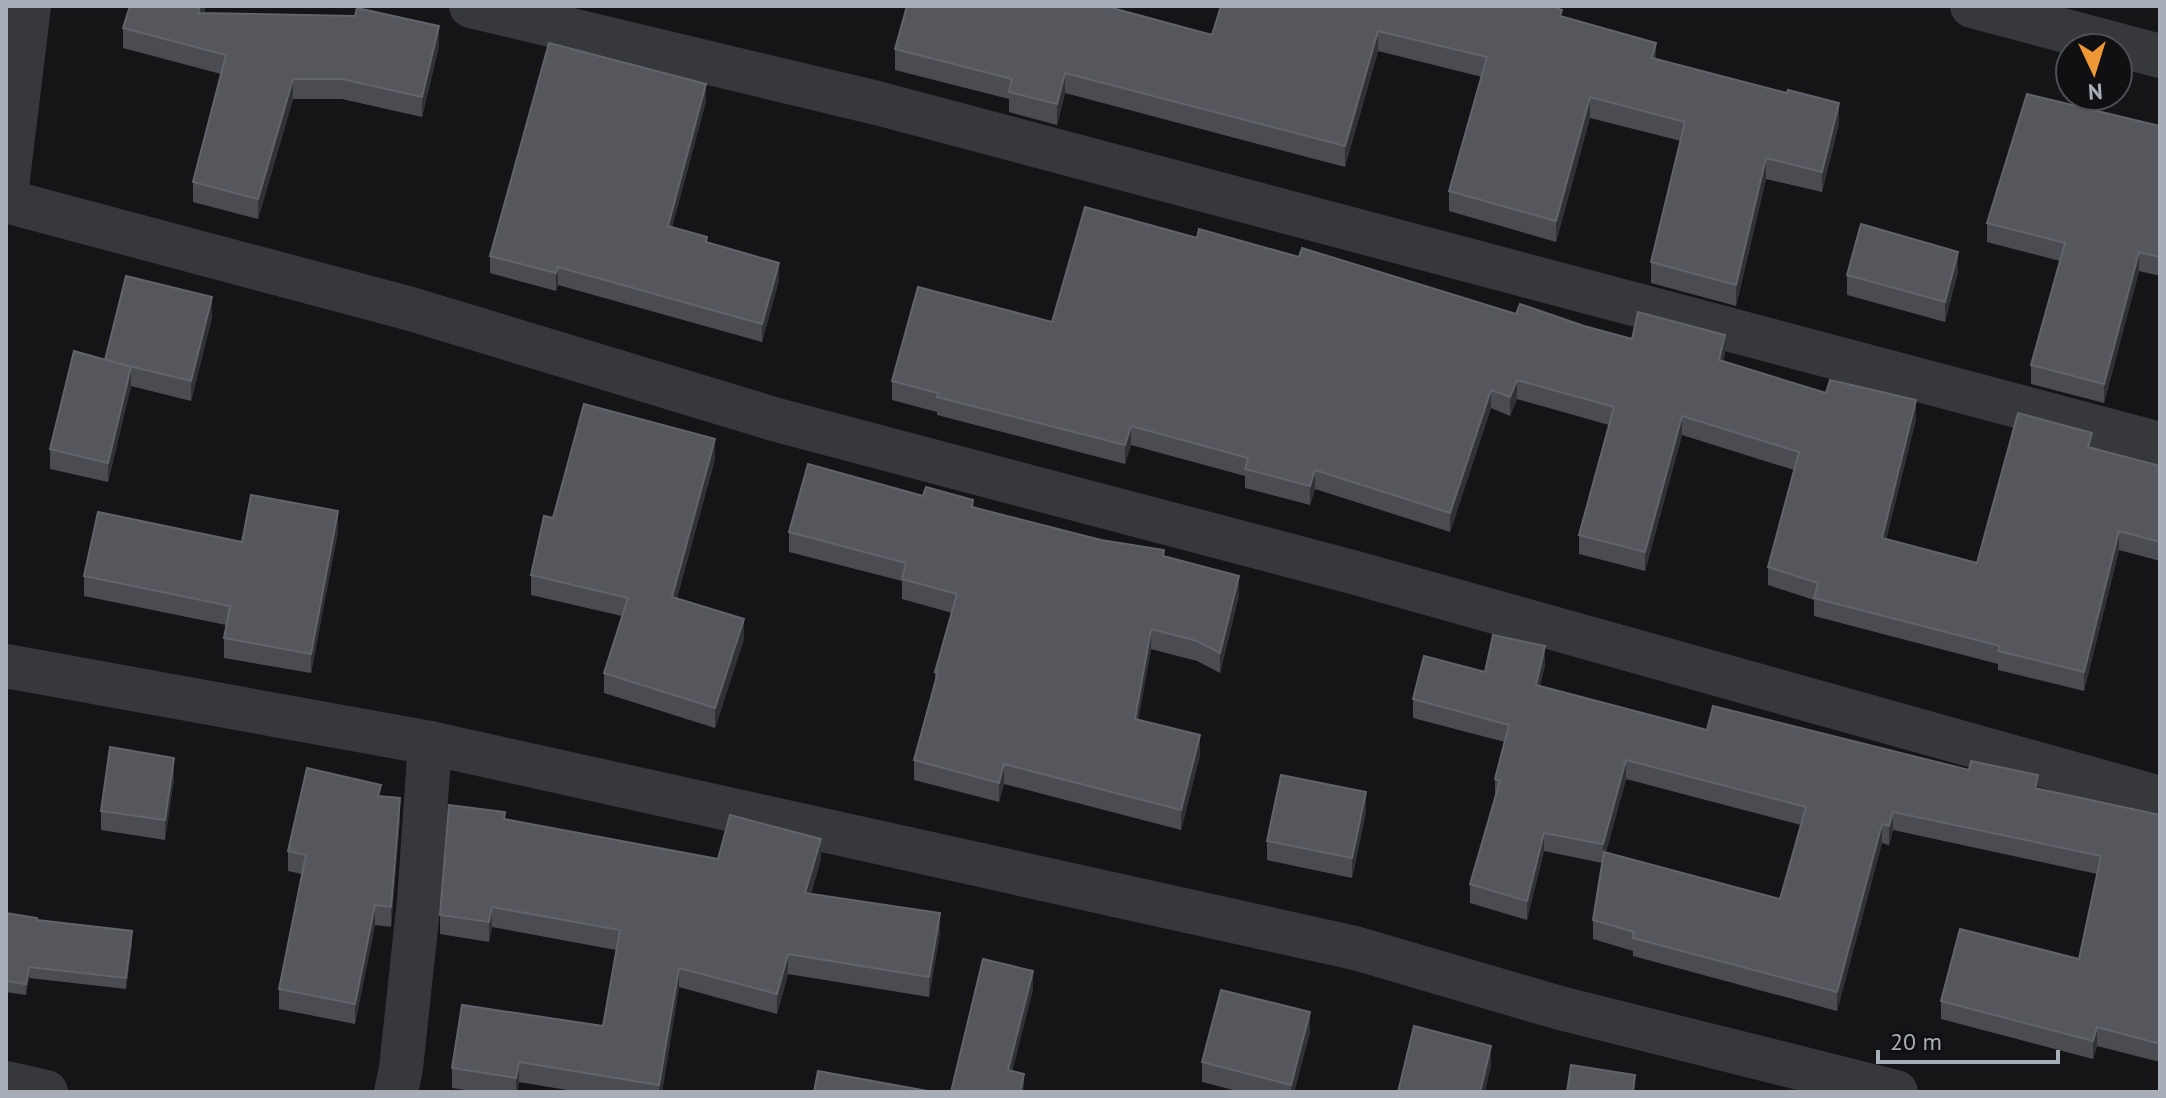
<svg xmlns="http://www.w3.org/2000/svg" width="2166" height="1098" viewBox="0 0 2166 1098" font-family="'PT Sans',sans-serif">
  <rect width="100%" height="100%" fill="#151517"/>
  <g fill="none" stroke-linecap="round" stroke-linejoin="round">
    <g stroke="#36383c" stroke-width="44">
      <path d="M471,6L877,103L2160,444"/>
      <path d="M1972,6L2160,56"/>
      <path d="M6,195L29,6"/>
      <path d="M6,201L411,309L777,420L1356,573L2160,798"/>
      <path d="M6,666L430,743L1355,948L1560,1008L1896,1092"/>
      <path d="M6,1083L46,1092"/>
      <path d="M396,1092L401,1068L419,900L430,743"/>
    </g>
  </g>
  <g fill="#4b4c52" fill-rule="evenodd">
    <path d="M130,6H206L204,14L439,46L422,117L342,99H293L258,219L193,202V182L221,74L123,48V28Z"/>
    <path d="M1562,17L1656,59L1839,123L1822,192L1766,179L1736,306L1651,283V262L1681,141L1590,118L1556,242L1449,211V191L1482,77L1378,51L1345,167L1065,93L1057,125L1009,112V99L895,70V49Z"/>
    <path d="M706,101L672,227L707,243L779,280L762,342L558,285L556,291L490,273V256Z"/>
    <path d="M2160,126V276L2139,271L2104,403L2031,384V365L2060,261L1987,242V223Z"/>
    <path d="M1197,238L1299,257L1516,314L1584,326L1632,339L1725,354L1723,361L1826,393L1916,419L1886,539L1977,563L2092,448L2160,466V561L2119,550L2084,691L1998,670V664L1814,616V600L1768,585V567L1794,470L1682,435L1645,571L1579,554V535L1609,425L1517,399L1510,416L1491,408L1450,532L1315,489L1310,505L1245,488V476L1131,445L1125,464L937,415V412L892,400V381L1052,322Z"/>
    <path d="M1958,271L1945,322L1847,295V275Z"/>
    <path d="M212,317L191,401L131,386L108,482L50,469V449L105,360Z"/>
    <path d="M715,459L677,598L744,639L715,728L604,693V673L622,616L531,595V575L553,518Z"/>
    <path d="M923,496L973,507L1164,556L1239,595L1220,673L1197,661L1151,649L1138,720L1200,755L1181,830L1004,784L999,802L914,780V760L935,684V672L952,613L902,599V581L789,552V532Z"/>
    <path d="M338,531L311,673L224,658V638L226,625L84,596V576L242,542Z"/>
    <path d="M1545,665L1540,686L1707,730L2038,789L2160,815V1062L2097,1046L2093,1059L1941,1019V1001L2079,959L2097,874L1893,830L1889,845L1882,843L1837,1011L1633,956V951L1593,939V920L1602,863L1544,851L1527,920L1470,903V884L1495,797V779L1505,742L1413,718V699L1485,672ZM1626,779L1801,825L1780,899L1606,852Z"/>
    <path d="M174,778L165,840L101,830V811Z"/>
    <path d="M381,796L400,818L391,927L375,925L355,1024L279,1009V989L302,874L288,871V851Z"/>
    <path d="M1366,812L1352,878L1267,860V841Z"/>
    <path d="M505,820L718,859H821L811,894L940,933L929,997L788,974L777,1014L679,987L662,1092H579L519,1082L517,1092H478L452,1088V1068L603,1026L616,950L492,927L489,942L440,934V915Z"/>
    <path d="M6,913L132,942L126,989L29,978L26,995L6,992Z"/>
    <path d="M1310,1032L1294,1092H1241L1202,1082V1062Z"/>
  </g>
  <g fill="#313236">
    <path d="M200,6H206L198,33V13Z"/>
    <path d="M439,26V46L422,117V97Z"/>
    <path d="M1378,31V51L1345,167V146Z"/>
    <path d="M1656,43V63L1652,58Z"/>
    <path d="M1065,73V93L1057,125V104Z"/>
    <path d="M293,79V99L258,219V199Z"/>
    <path d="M706,84V101L668,243V226Z"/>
    <path d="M1590,97V118L1556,242V221Z"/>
    <path d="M1839,103V123L1822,192V172Z"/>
    <path d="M1766,158V179L1736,306V285Z"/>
    <path d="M1958,252V271L1945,322V302Z"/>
    <path d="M2139,252V271L2104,403V384Z"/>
    <path d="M779,263V280L762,342V324Z"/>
    <path d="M558,267V285L556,291V273Z"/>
    <path d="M212,297V317L191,401V381Z"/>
    <path d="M1725,335V354L1719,378V360Z"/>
    <path d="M131,367V387L108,482V463Z"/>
    <path d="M1517,380V399L1510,416V397Z"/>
    <path d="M1491,390V408L1450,532V513Z"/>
    <path d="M1916,400V419L1882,557V538Z"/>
    <path d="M1682,416V435L1645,571V552Z"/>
    <path d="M1131,426V445L1125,464V445Z"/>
    <path d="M715,439V459L672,616V597Z"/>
    <path d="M1315,470V489L1310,505V486Z"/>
    <path d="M338,511V531L311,673V654Z"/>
    <path d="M2119,531V550L2084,691V672Z"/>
    <path d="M1239,576V595L1220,673V653Z"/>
    <path d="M744,619V639L715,728V708Z"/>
    <path d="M1151,629V649L1135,739V719Z"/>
    <path d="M1545,646V665L1536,704V685Z"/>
    <path d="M1200,735V755L1181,830V810Z"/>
    <path d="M174,758V778L165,840V820Z"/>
    <path d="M1626,760V779L1603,863V844Z"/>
    <path d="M1004,764V784L999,802V783Z"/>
    <path d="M1366,792V812L1352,878V858Z"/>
    <path d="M400,798V818L391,927V907Z"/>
    <path d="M1893,812V830L1889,845V826Z"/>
    <path d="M1882,824V843L1837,1011V992Z"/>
    <path d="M1544,833V851L1527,920V901Z"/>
    <path d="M821,839V859L805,913V893Z"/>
    <path d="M375,905V925L355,1024V1004Z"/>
    <path d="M492,907V927L489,942V922Z"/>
    <path d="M940,913V933L929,997V977Z"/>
    <path d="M132,931V942L126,989V978Z"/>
    <path d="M788,954V974L777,1014V994Z"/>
    <path d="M29,967V978L26,995V984Z"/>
    <path d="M679,968V987L662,1092H659V1085Z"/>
    <path d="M1033,971V990L1008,1089V1070Z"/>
    <path d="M1310,1012V1032L1294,1092H1291V1085Z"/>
    <path d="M2097,1027V1046L2093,1059V1041Z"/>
    <path d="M1491,1046V1066L1485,1092H1480Z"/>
    <path d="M519,1062V1082L516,1092V1078Z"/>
    <path d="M1024,1074V1092H1020Z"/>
  </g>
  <g fill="#55575d" stroke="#62646b" stroke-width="2">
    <path d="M130,6H200L198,13L355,16L357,8L439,26L422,97L342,79H293L258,199L193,182L226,55L123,28Z"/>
    <path d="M907,6H1105L1212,35L1221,6H1552L1562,10L1560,16L1656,43L1652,58L1787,93L1788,90L1839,103L1822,172L1766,158L1736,285L1651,262L1685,122L1590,97L1556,221L1449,191L1487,57L1378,31L1345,146L1065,73L1057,104L1009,92L1012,79L895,49Z"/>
    <path d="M549,43L706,84L668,226L707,237L706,242L779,263L762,324L558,267L556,273L490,256Z"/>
    <path d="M2027,94L2160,126V257L2139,252L2104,384L2031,365L2065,243L1987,223Z"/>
    <path d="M1085,207L1197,238L1199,229L1299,257L1302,248L1516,314L1520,304L1584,326L1632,339L1638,312L1725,335L1719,360L1826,393L1830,380L1916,400L1882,538L1977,563L2018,413L2092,433L2088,447L2160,466V542L2119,531L2084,672L1998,651L2000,646L1814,598L1818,583L1768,567L1799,452L1682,416L1645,552L1579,535L1614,407L1517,380L1510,397L1491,390L1450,513L1315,470L1310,486L1245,469L1248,458L1131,426L1125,445L937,397L938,393L892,381L918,287L1052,322Z"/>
    <path d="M1861,224L1958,252L1945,302L1847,275Z"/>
    <path d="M126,276L212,297L191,381L105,360Z"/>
    <path d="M74,351L131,367L108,463L50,449Z"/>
    <path d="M584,404L715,439L672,597L744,619L715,708L604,673L628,598L531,575L544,516L553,518Z"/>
    <path d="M808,464L923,496L926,487L973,500L972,507L1101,540L1164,550L1163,556L1239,576L1220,653L1197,641L1151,629L1135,719L1200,735L1181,810L1004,764L999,783L914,760L938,672H935L957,594L902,579L906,563L789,532Z"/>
    <path d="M251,495L338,511L311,654L224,638L230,606L84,576L98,512L242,542Z"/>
    <path d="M1493,635L1545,646L1536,685L1707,730L1713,706L1969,770L1971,761L2038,775L2035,788L2160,815V1044L2097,1027L2093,1041L1941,1001L1960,929L2079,959L2101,856L1893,812L1889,826L1882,824L1837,992L1633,938L1634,932L1593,920L1604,852L1780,899L1806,807L1626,760L1603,844L1544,833L1527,901L1470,884L1500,781L1495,779L1509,725L1413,699L1424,656L1485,672Z"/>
    <path d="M110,747L174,758L165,820L101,811Z"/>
    <path d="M307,768L381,785L378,796L400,798L391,907L375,905L355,1004L279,989L306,855L288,851Z"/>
    <path d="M1281,775L1366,792L1352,858L1267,841Z"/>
    <path d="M449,805L505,812L504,819L718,859L730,815L821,839L805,893L940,913L929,977L788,954L777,994L679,968L659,1085L519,1062L516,1078L452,1068L462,1005L603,1026L620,930L492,907L489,922L440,915Z"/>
    <path d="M6,913L37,918V920L132,931L126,978L29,967L26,984L6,981Z"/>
    <path d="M983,959L1033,971L1008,1070L1024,1074L1020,1092H951Z"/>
    <path d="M1221,990L1310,1012L1291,1085L1202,1062Z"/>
    <path d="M1414,1026L1491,1046L1480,1092H1398Z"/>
    <path d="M1571,1065L1635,1075L1633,1092H1567Z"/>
    <path d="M818,1071L933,1092H814Z"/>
  </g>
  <rect width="2166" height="1098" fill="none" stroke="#a7aeb7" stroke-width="16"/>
  <g transform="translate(2094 72) rotate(176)"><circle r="38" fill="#101012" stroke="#4c4f54" stroke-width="2"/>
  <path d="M0-6L14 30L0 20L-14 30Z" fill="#ee9735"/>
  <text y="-12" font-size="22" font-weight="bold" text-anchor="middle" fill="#a7aeb7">N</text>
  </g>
  <path d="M1878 1050v12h180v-12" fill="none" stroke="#a7aeb7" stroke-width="4"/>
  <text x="1890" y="1050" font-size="24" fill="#a7aeb7" stroke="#101012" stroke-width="6" paint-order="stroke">20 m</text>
</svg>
